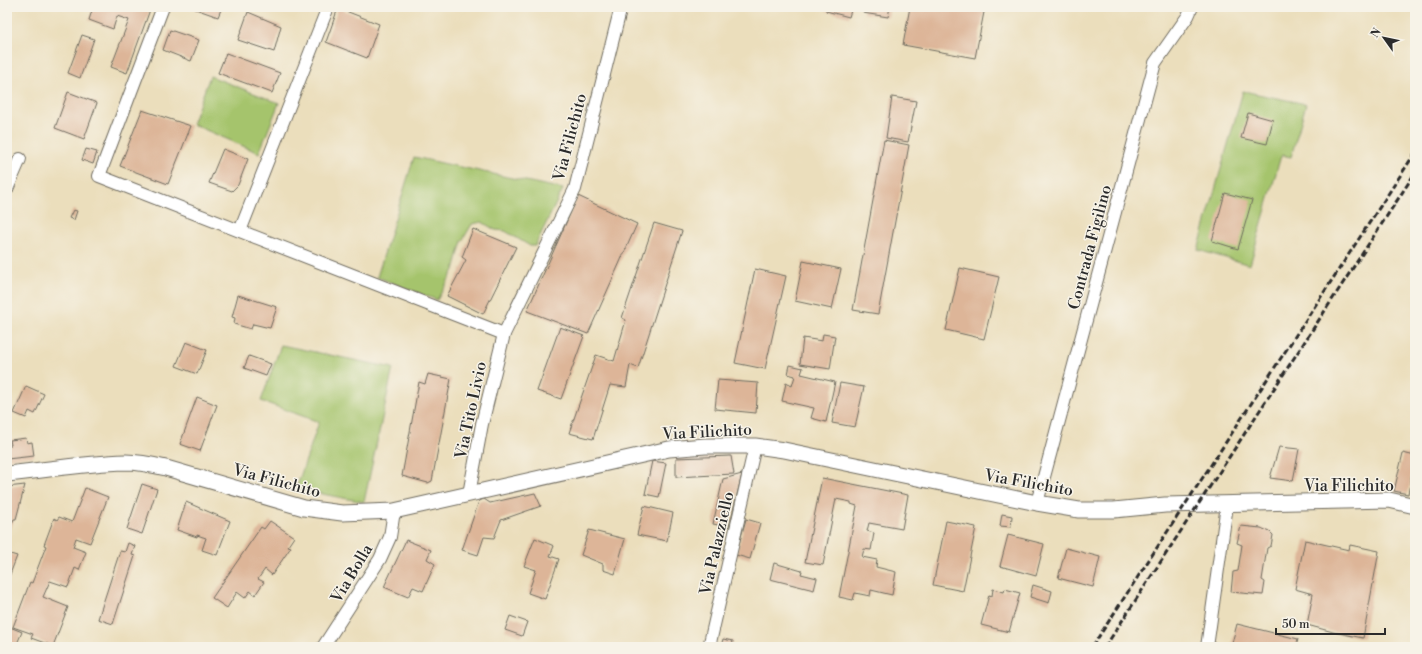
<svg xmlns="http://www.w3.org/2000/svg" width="1422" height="654" viewBox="0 0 1422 654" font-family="'Libre Bodoni',serif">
  <rect width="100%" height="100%" fill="#f7f3e8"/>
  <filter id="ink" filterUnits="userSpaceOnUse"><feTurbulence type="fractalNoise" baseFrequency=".025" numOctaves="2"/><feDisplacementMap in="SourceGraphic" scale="8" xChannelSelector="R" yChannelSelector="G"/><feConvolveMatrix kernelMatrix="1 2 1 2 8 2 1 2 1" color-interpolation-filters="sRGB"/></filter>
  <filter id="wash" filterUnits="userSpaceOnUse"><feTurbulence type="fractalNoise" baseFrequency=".012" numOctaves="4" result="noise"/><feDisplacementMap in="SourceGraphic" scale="16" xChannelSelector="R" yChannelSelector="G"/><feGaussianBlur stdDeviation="0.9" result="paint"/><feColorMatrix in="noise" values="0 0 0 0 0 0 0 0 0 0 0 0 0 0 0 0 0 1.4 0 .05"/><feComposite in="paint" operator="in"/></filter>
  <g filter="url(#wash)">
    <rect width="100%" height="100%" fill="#ebdebc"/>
    <g fill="#a5c46c" stroke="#68784c">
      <path d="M210,76L279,103L259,153L192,124Z"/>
      <path d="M1243,91L1306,104L1291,157L1282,155L1280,159L1250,265L1198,250Z"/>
      <path d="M414,157L563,189L535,246H530L505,231L495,230L482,222L472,224L462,241L454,270L437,300L377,277Z"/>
      <path d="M281,345L393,368L364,502L296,489L319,422L261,401Z"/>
    </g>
    <g id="blocks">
      <g fill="#ddb598">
        <path d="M93,7H151L127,73L111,67L129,20L117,16L113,29L89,20Z"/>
        <path d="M190,7H222L218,17Z"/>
        <path d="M826,7H852L849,17L826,11Z"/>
        <path d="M864,7H890L888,17L863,13Z"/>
        <path d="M910,7H985L975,58L903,45Z"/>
        <path d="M338,8L379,24L367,58L326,42Z"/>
        <path d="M248,12L281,26L274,52L238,40Z"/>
        <path d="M170,30L199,40L191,61L163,50Z"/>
        <path d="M82,35L94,39L80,78L68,73Z"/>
        <path d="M226,53L280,73L272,93L218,73Z"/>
        <path d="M68,92L97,103L84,139L55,128Z"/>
        <path d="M892,97L916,101L908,142L886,138Z"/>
        <path d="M142,110L191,126L168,184L120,166Z"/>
        <path d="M1248,113L1273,120L1267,144L1241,138Z"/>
        <path d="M884,140L909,145L878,314L853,310Z"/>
        <path d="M86,149L97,152L93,164L82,160Z"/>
        <path d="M223,149L248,159L238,185L232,191L209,183Z"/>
        <path d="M1225,193L1252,200L1238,249L1212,241Z"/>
        <path d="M578,196L637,224L588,334L527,311Z"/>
        <path d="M73,210L77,211L74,220L69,218Z"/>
        <path d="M654,223L682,231L638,368L630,365L626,387L610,385L593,439L569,433L596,355L614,361L626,320L622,318Z"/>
        <path d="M473,229L516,247L483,314L447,296L466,260L462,257Z"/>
        <path d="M803,261L841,269L832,309L795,301Z"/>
        <path d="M960,268L999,277L984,339L946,330Z"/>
        <path d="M755,269L786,276L765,369L735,363Z"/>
        <path d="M238,295L277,307L270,328L253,324L251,329L234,324L235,318L232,317Z"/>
        <path d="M560,327L584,336L561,399L537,391Z"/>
        <path d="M823,334L835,336L830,369L800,364L803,338L822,341Z"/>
        <path d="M186,342L207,350L197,374L176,366Z"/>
        <path d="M249,356L271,364L266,376L244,368Z"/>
        <path d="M790,365L803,368L801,374L835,382L826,422L811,418L814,408L782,401L786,383L792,386L795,376L788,374Z"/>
        <path d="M428,374L451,379L432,481L428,483L402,476L419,382L425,384Z"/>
        <path d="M718,380L758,383L756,413L715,409Z"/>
        <path d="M840,383L864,387L855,427L832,423Z"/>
        <path d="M26,386L44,394L35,414L29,411L26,418L14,413Z"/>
        <path d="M197,397L217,405L200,451L180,444Z"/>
        <path d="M26,438L27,443L32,442L34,456L7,459V446L11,445L10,440Z"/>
        <path d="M1279,447L1299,449L1293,481L1270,478Z"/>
        <path d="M1403,453L1415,456L1408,494L1394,491Z"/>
        <path d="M731,456L734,474L676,477V458Z"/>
        <path d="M652,461L666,463L659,497L645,494Z"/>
        <path d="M742,474L729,527L713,524L723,479Z"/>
        <path d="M822,478L908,495L902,529L869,523L867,531L874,533L871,550L864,549L862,557L877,560L876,567L896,572L892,595L871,590L870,596L855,593L853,600L839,597L857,506L851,504V502L836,499L823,565L805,562Z"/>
        <path d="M142,484L157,489L142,534L127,529Z"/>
        <path d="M25,485L16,519H14L7,534V487Z"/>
        <path d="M85,488L108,497L90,543L76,538L73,547L86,552L79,570L75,568L68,587L50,581L43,597L68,607L53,646L31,638L33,634L13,627L30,582L32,583L46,546L44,545L54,518L57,520L59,517L72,522Z"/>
        <path d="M535,493L541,506L501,520L494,538L484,537L478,555L462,550L479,501L484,499L490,503Z"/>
        <path d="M186,502L230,521L217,555L202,550L206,538L197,535V537L177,530Z"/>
        <path d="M644,506L673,513L667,541L637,535Z"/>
        <path d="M1002,514L1012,516L1011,527L1000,526Z"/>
        <path d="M746,519L760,523L750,559L736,555Z"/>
        <path d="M270,521L294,537L288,546L291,547L272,575L265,569L258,579L264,582L255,595L250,591L245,598L237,592L227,608L212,598L261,527L264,529Z"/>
        <path d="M946,521L976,527L963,591L933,585Z"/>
        <path d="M1241,526L1261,528L1270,532L1273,535L1271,546L1267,548L1262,580L1265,582L1263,595L1231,592L1233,572L1238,571L1242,545L1237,543Z"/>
        <path d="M589,530L625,539L615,574L603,570V564L581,555Z"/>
        <path d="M1008,535L1044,544L1036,576L1000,566Z"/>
        <path d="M535,538L554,546L550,556L559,559L545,599L528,593L536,570L524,566Z"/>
        <path d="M406,540L431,550L427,559L435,564L423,591L413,587L408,597L384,587Z"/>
        <path d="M1305,540L1349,550L1350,545L1379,551L1363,638L1333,632L1307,625L1313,594L1295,589Z"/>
        <path d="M128,543L135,546L132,555L135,556L113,624L98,619L120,551L125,552Z"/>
        <path d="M1066,548L1100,557L1093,587L1058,578Z"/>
        <path d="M7,553L17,556L7,582Z"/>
        <path d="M774,563L802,571L801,574L817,578L814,590L770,579Z"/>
        <path d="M1033,585L1052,591L1049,603L1030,597Z"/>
        <path d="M993,589L1004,592L1005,589L1020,593L1009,632L981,625L989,595L992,596Z"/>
        <path d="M510,616L527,622L522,636L505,630Z"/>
        <path d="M1237,624L1298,639L1296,647H1231Z"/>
        <path d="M10,627L22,632L16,646L7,643V633Z"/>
        <path d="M723,639L733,641L732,647H721Z"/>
      </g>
    </g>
  </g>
  <g filter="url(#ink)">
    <use href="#blocks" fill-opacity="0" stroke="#6e6a5e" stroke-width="1"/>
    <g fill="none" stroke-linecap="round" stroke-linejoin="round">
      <defs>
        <g id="minor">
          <path d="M163,7L99,176L504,334"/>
          <path d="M7,189L20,159"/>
          <path d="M240,231L328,7"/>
          <path d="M469,494L482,424L504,334L575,189L621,7"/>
          <path d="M1037,503L1155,63L1188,16L1192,7"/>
          <path d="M323,647L380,559L390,537L394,511"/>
          <path d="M709,647L755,446"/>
          <path d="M1207,647L1227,505"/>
        </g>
        <path id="tertiary" d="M7,474C46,470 86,463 126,462C140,462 153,465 166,468L304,508L342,513L394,511L669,449L705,446H755L784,450L1037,503L1079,510H1114L1165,505L1389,500L1415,506"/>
      </defs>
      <use href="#minor" stroke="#6e6a5e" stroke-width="14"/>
      <use href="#tertiary" stroke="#6e6a5e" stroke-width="17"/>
      <use href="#minor" stroke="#fff" stroke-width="12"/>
      <use href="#tertiary" stroke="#fff" stroke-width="15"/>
      <g stroke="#2b2b2b" stroke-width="3" stroke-dasharray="6 3" stroke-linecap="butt">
        <path d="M1092,647L1415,153"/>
        <path d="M1105,647L1415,173"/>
      </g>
    </g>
  </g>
  <g text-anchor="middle" stroke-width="3" stroke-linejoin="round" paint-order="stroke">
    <g font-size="16" fill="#2b2b2b" stroke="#f7f3e8">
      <text transform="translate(569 137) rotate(-75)" y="6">Via Filichito</text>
      <text transform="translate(1089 247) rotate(-75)" y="6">Contrada Figilino</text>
      <text transform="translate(470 410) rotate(-78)" y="6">Via Tito Livio</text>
      <text transform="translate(707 431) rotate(-3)" y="6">Via Filichito</text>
      <text transform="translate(277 480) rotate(15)" y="6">Via Filichito</text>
      <text transform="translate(1029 482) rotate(10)" y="6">Via Filichito</text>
      <text x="1349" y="491">Via Filichito</text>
      <text transform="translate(716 543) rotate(-77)" y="6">Via Palazziello</text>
      <text transform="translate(351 573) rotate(-59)" y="6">Via Bolla</text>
    </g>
  </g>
  <rect width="1422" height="654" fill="none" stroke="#f7f3e8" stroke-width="24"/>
  <g transform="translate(1384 38) rotate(303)" stroke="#f7f3e8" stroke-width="3" paint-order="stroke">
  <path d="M0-3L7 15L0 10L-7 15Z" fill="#2b2b2b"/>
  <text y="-6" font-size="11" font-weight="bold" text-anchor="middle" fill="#2b2b2b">N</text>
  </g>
  <path d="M1276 628v6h109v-6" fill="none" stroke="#2b2b2b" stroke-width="2"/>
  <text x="1282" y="628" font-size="12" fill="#2b2b2b" stroke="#f7f3e8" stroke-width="3" paint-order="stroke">50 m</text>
</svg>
